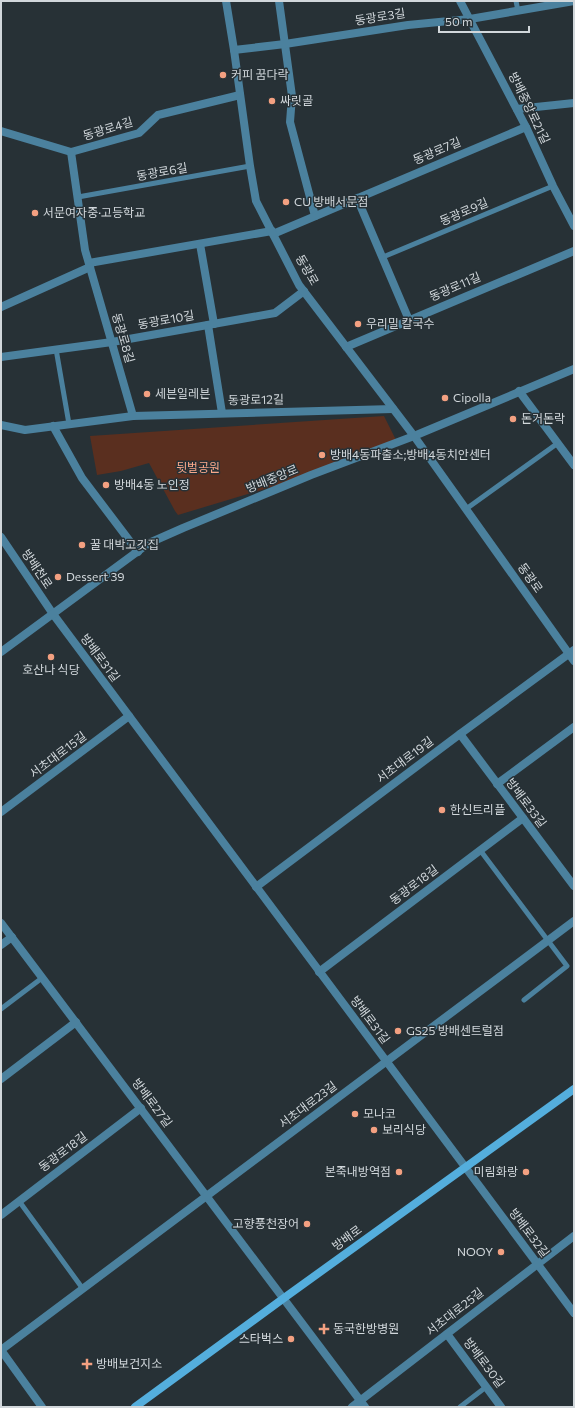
<svg xmlns="http://www.w3.org/2000/svg" width="575" height="1408" viewBox="0 0 575 1408" font-family="Commissioner,'Noto Sans KR',sans-serif">
  <rect width="100%" height="100%" fill="#273136"/>
  <path fill="#5a2f1f" d="M384,416L397,442L311,475L178,515L175,511L149,463L121,471L97,475L90,436Z"/>
  <g fill="none" stroke-linecap="round" stroke-linejoin="round">
    <g stroke="#4b819e" stroke-width="5">
      <path d="M516,1L518,11"/>
      <path d="M78,197L250,166"/>
      <path d="M383,257L553,186"/>
      <path d="M56,349L69,424"/>
      <path d="M466,509L558,443"/>
      <path d="M480,850L567,966L524,1000"/>
      <path d="M1,1009L42,978"/>
      <path d="M19,1201L83,1289"/>
      <path d="M460,1407L486,1387"/>
    </g>
    <g stroke="#4b819e" stroke-width="8">
      <path d="M279,1L292,96L290,122L315,216"/>
      <path d="M460,1L526,127L553,186L574,226"/>
      <path d="M234,50L285,44L408,25L470,19L574,1"/>
      <path d="M517,109L574,103"/>
      <path d="M1,131L71,152L139,133L158,115L240,95"/>
      <path d="M71,152L85,250L133,416"/>
      <path d="M357,198L409,320"/>
      <path d="M273,234L526,127"/>
      <path d="M200,244L214,324"/>
      <path d="M89,263L272,231"/>
      <path d="M1,307L90,267"/>
      <path d="M208,325L222,413"/>
      <path d="M346,347L574,251"/>
      <path d="M1,357L112,342L275,313L304,291"/>
      <path d="M519,391L574,465"/>
      <path d="M1,425L25,430L133,416L393,409"/>
      <path d="M53,426L82,478L138,552"/>
      <path d="M53,614L574,1313"/>
      <path d="M460,734L574,886"/>
      <path d="M497,784L574,727"/>
      <path d="M1,812L129,716"/>
      <path d="M256,887L460,734L574,650"/>
      <path d="M1,923L365,1407"/>
      <path d="M1,945L12,937"/>
      <path d="M319,972L523,818"/>
      <path d="M1,1079L76,1022"/>
      <path d="M1,1215L141,1108"/>
      <path d="M447,1334L501,1407"/>
      <path d="M1,1350L574,921"/>
      <path d="M1,1350L42,1407"/>
      <path d="M352,1407L574,1236"/>
    </g>
    <g stroke="#4b819e" stroke-width="8">
      <path d="M226,1L234,50L250,166L256,201L299,285L414,436L574,661"/>
      <path d="M1,537L53,614"/>
      <path d="M1,652L149,543L183,528L311,475L414,436L574,369"/>
    </g>
    <path stroke="#54aedd" stroke-width="8" d="M135,1407L284,1298L574,1089"/>
  </g>
  <g fill="#f3a081" stroke="#273136" stroke-width="1.5">
    <circle cx="223" cy="75" r="4"/>
    <circle cx="272" cy="101" r="4"/>
    <circle cx="286" cy="202" r="4"/>
    <circle cx="35" cy="213" r="4"/>
    <circle cx="358" cy="324" r="4"/>
    <circle cx="147" cy="394" r="4"/>
    <circle cx="445" cy="398" r="4"/>
    <circle cx="513" cy="419" r="4"/>
    <circle cx="322" cy="455" r="4"/>
    <circle cx="106" cy="485" r="4"/>
    <circle cx="82" cy="545" r="4"/>
    <circle cx="58" cy="577" r="4"/>
    <circle cx="51" cy="657" r="4"/>
    <circle cx="442" cy="810" r="4"/>
    <circle cx="398" cy="1031" r="4"/>
    <circle cx="355" cy="1114" r="4"/>
    <circle cx="374" cy="1130" r="4"/>
    <circle cx="399" cy="1172" r="4"/>
    <circle cx="526" cy="1172" r="4"/>
    <circle cx="307" cy="1224" r="4"/>
    <circle cx="501" cy="1252" r="4"/>
    <path d="M322 1323h4v4h4v4h-4v4h-4v-4h-4v-4h4z"/>
    <circle cx="291" cy="1339" r="4"/>
    <path d="M85 1358h4v4h4v4h-4v4h-4v-4h-4v-4h4z"/>
  </g>
  <g text-anchor="middle" stroke-width="3" stroke-linejoin="round" paint-order="stroke">
    <g font-size="12" fill="#d1d7db" stroke="#273136">
      <text transform="translate(380 17) rotate(-9)" y="4">동광로3길</text>
      <text transform="translate(529 108) rotate(64)" y="4">방배중앙로21길</text>
      <text transform="translate(108 129) rotate(-17)" y="4">동광로4길</text>
      <text transform="translate(437 151) rotate(-23)" y="4">동광로7길</text>
      <text transform="translate(162 172) rotate(-10)" y="4">동광로6길</text>
      <text transform="translate(464 212) rotate(-23)" y="4">동광로9길</text>
      <text transform="translate(307 270) rotate(60)" y="4">동광로</text>
      <text transform="translate(455 287) rotate(-23)" y="4">동광로11길</text>
      <text transform="translate(166 320) rotate(-10)" y="4">동광로10길</text>
      <text transform="translate(123 338) rotate(74)" y="4">동광로8길</text>
      <text transform="translate(256 400) rotate(-1)" y="4">동광로12길</text>
      <text transform="translate(272 479) rotate(-22)" y="4">방배중앙로</text>
      <text transform="translate(37 569) rotate(56)" y="4">방배천로</text>
      <text transform="translate(530 578) rotate(55)" y="4">동광로</text>
      <text transform="translate(100 658) rotate(53)" y="4">방배로31길</text>
      <text transform="translate(58 755) rotate(-37)" y="4">서초대로15길</text>
      <text transform="translate(405 760) rotate(-37)" y="4">서초대로19길</text>
      <text transform="translate(526 803) rotate(53)" y="4">방배로33길</text>
      <text transform="translate(414 885) rotate(-37)" y="4">동광로18길</text>
      <text transform="translate(370 1020) rotate(53)" y="4">방배로31길</text>
      <text transform="translate(152 1103) rotate(53)" y="4">방배로27길</text>
      <text transform="translate(308 1105) rotate(-37)" y="4">서초대로23길</text>
      <text transform="translate(63 1152) rotate(-37)" y="4">동광로18길</text>
      <text transform="translate(529 1233) rotate(53)" y="4">방배로32길</text>
      <text transform="translate(347 1238) rotate(-36)" y="4">방배로</text>
      <text transform="translate(455 1312) rotate(-38)" y="4">서초대로25길</text>
      <text transform="translate(484 1363) rotate(53)" y="4">방배로30길</text>
    </g>
    <g font-size="12" fill="#d1d7db" stroke="#273136" text-anchor="start">
      <text x="231" y="79">커피 꿈다락</text>
      <text x="280" y="105">싸릿골</text>
      <text x="294" y="206">CU 방배서문점</text>
      <text x="43" y="217">서문여자중·고등학교</text>
      <text x="366" y="328">우리밀 칼국수</text>
      <text x="155" y="398">세븐일레븐</text>
      <text x="453" y="402">Cipolla</text>
      <text x="521" y="423">돈거돈락</text>
      <text x="330" y="459">방배4동파출소;방배4동치안센터</text>
      <text x="114" y="489">방배4동 노인정</text>
      <text x="90" y="549">꿀 대박고깃집</text>
      <text x="66" y="581">Dessert 39</text>
      <text x="51" y="674" text-anchor="middle">호산나 식당</text>
      <text x="450" y="814">한신트리플</text>
      <text x="406" y="1035">GS25 방배센트럴점</text>
      <text x="363" y="1118">모나코</text>
      <text x="382" y="1134">보리식당</text>
      <text x="391" y="1176" text-anchor="end">본죽내방역점</text>
      <text x="518" y="1176" text-anchor="end">미림화랑</text>
      <text x="299" y="1228" text-anchor="end">고향풍천장어</text>
      <text x="493" y="1256" text-anchor="end">NOOY</text>
      <text x="333" y="1333">동국한방병원</text>
      <text x="283" y="1343" text-anchor="end">스타벅스</text>
      <text x="96" y="1368">방배보건지소</text>
    </g>
    <g font-size="12" fill="#f8a789" stroke="#273136">
      <text x="198" y="472">뒷벌공원</text>
    </g>
  </g>
  <rect width="575" height="1408" fill="none" stroke="#d1d7db" stroke-width="4"/>
  <path d="M439 26v6h90v-6" fill="none" stroke="#d1d7db" stroke-width="2"/>
  <text x="445" y="26" font-size="12" fill="#d1d7db" stroke="#273136" stroke-width="3" paint-order="stroke">50 m</text>
</svg>
